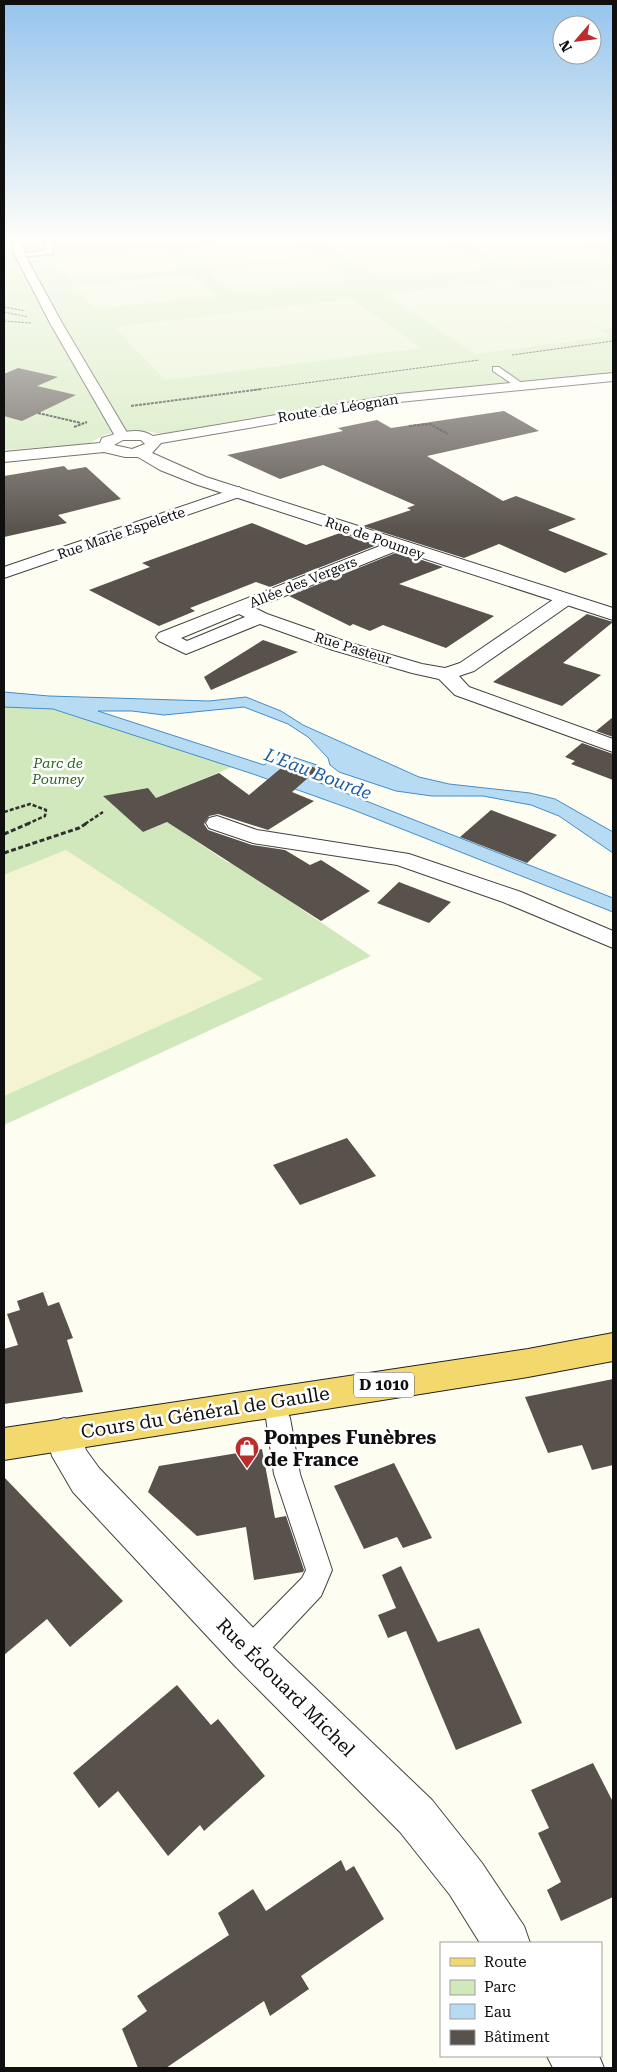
<svg xmlns="http://www.w3.org/2000/svg" width="617" height="2072" viewBox="0 0 617 2072" font-family="'Roboto Serif',serif">
  <rect width="100%" height="100%" fill="#fefdf2"/>
  <path fill="#f4f3d2" d="M66,850L264,979L4,1096V875Z"/>
  <g fill="#d1e8bc">
    <path d="M4,242H613V373L368,398L160,434L146,431L116,432L104,435L88,444L4,450Z"/>
    <path d="M4,707L53,709L232,767L156,798L148,788L124,792L106,799L143,832L180,817L184,833L227,862L236,865L371,956L4,1125V1096L263,979L66,850L4,875Z"/>
  </g>
  <g fill="#e2f0ce">
    <path d="M227,242H294L313,255L203,267L179,247Z"/>
    <path d="M323,242H446L491,269L380,280Z"/>
    <path d="M464,242H582L609,256L507,267Z"/>
    <path d="M165,249L187,269L69,280L51,260Z"/>
    <path d="M320,260L351,280L236,293L209,272Z"/>
    <path d="M192,274L217,296L95,309L74,286Z"/>
    <path d="M613,279V328L601,330L530,290L611,336L475,354L385,294L510,280L528,289Z"/>
    <path d="M352,299L421,348L165,380L114,327Z"/>
  </g>
  <path fill="#b8dbf4" stroke="#428cc9" d="M4,692L49,696L209,701L246,697L281,711L303,725L419,777L449,784L530,793L555,799L613,832V853L559,816L531,805L483,796H432L396,791L339,772L330,765L328,758L308,737L288,724L244,707L164,715L132,711H98L264,765L281,753L323,767L310,779L613,898V912L351,809L253,774L53,709L4,707Z"/>
  <g fill="#58514c">
    <path d="M18,368L58,377L37,386L76,395L22,421L4,416V374Z"/>
    <path d="M504,411L539,431L427,456L503,501L516,496L576,519L548,530L608,554L565,573L499,544L464,558L363,526L411,510L407,508L415,505L323,465L280,479L227,455L343,431L338,428L377,420L391,428Z"/>
    <path d="M64,466L68,470L86,467L121,499L58,515L67,523L4,537V476Z"/>
    <path d="M252,523L306,545L340,533L377,545L270,587L256,582L190,608L195,611L159,626L89,590L150,567L142,563Z"/>
    <path d="M398,552L443,567L399,584L494,616L446,648L383,625L370,631L353,624L350,626L289,596Z"/>
    <path d="M587,614L613,622L563,663L601,675L562,706L493,682Z"/>
    <path d="M263,640L298,652L211,690L204,677Z"/>
    <path d="M613,717V737L596,731Z"/>
    <path d="M582,743L613,754V780L571,764L575,761L565,757Z"/>
    <path d="M292,759L318,769L292,792L314,801L268,830L218,814L209,816L204,824L208,830L252,845L285,850L310,865L321,860L370,891L321,921L167,822L143,832L103,796L148,788L156,798L219,773L249,795Z"/>
    <path d="M491,810L515,819L557,835L527,863L460,837Z"/>
    <path d="M399,882L451,902L429,923L377,903Z"/>
    <path d="M347,1138L376,1176L300,1205L273,1165Z"/>
    <path d="M43,1292L48,1306L59,1302L73,1338L67,1340L83,1392L4,1404V1349L18,1345L7,1314L20,1310L17,1301Z"/>
    <path d="M613,1379V1465L592,1470L582,1445L548,1453L525,1397Z"/>
    <path d="M262,1449L275,1518L286,1516L304,1570L303,1572L254,1580L246,1527L197,1536L148,1492L159,1466Z"/>
    <path d="M394,1463L432,1538L403,1548L397,1537L364,1549L334,1486Z"/>
    <path d="M4,1477L123,1601L70,1647L47,1619L4,1655Z"/>
    <path d="M401,1566L438,1642L479,1628L522,1723L456,1750L406,1631L388,1638L378,1615L396,1608L382,1575Z"/>
    <path d="M177,1685L211,1725L218,1719L265,1776L204,1831L200,1825L168,1856L118,1791L99,1808L73,1773Z"/>
    <path d="M593,1763L613,1802V1897L561,1921L547,1890L561,1882L538,1833L549,1828L531,1790Z"/>
    <path d="M341,1860L346,1871L354,1866L384,1919L301,1976L309,1989L270,2016L264,2001L166,2068H138L122,2029L147,2011L137,1996L229,1935L218,1913L253,1889L266,1911Z"/>
  </g>
  <g fill="none" stroke-linecap="round" stroke-linejoin="round">
    <defs>
      <g id="service">
        <path d="M45,242H53V254L20,257L16,255L46,250Z"/>
        <path d="M493,367H499L526,386L518,388L493,371Z"/>
        <path d="M271,1392L279,1395L290,1418L300,1474L332,1570L321,1596L259,1662L249,1666L239,1662L235,1652L239,1642L302,1578L306,1570L274,1474L266,1418L259,1402L263,1395Z"/>
      </g>
      <g id="minor">
        <path d="M11,242H21L25,255L62,323L129,436L127,439H117L115,436L50,323L15,255Z"/>
        <path d="M239,487L247,492L245,495L4,578V567Z"/>
        <path d="M395,540L401,541L404,545L401,549L255,608L267,614L347,642L422,664L445,668L460,663L560,595H572L575,599L572,603L474,671L459,676L469,687L613,739V752L455,695L439,679L412,673L333,650L260,624L186,654L159,641L156,637L159,633ZM239,614L245,617L187,641L181,638Z"/>
        <path d="M217,816L257,830L409,854L521,892L613,931V948L503,902L397,865L253,843L209,828L206,823L209,818Z"/>
        <path d="M64,1418L77,1423L86,1450L99,1468L263,1638L432,1800L482,1863L524,1926L530,1943H480L450,1895L400,1832L235,1666L73,1492L52,1456L46,1434L51,1423Z"/>
        <path d="M547,2056H599L604,2068H553Z"/>
      </g>
      <path id="tertiary" d="M613,373V381L399,402L161,443L152,453L206,477L613,608V620L195,484L160,470L138,457H125L104,452L4,462V452L100,443L102,438C117,433 139,426 153,436L399,394ZM123,440H141L145,444L132,449L114,445Z"/>
      <path id="primary" d="M613,1333V1361L528,1377L4,1460V1428L528,1349Z"/>
    </defs>
    <use href="#service" stroke="#424242" stroke-width="2"/>
    <use href="#minor" stroke="#424242" stroke-width="2"/>
    <use href="#tertiary" stroke="#424242" stroke-width="2"/>
    <use href="#primary" stroke="#202020" stroke-width="2"/>
    <g stroke="#313131" stroke-width="1" stroke-dasharray="2.5 1" stroke-linecap="butt">
      <path d="M4,307L25,311"/>
      <path d="M4,312L28,317"/>
      <path d="M4,321L31,323"/>
      <path d="M512,355L613,341"/>
      <path d="M253,390L479,360"/>
    </g>
    <g stroke="#313131" stroke-width="2" stroke-dasharray="3 1" stroke-linecap="butt">
      <path d="M131,406L262,389"/>
      <path d="M38,413L81,423"/>
      <path d="M409,426L430,424L448,434"/>
      <path d="M74,427L87,422"/>
    </g>
    <g stroke="#313131" stroke-width="2.5" stroke-dasharray="4 2" stroke-linecap="butt">
      <path d="M4,812L30,804L46,810L45,816L27,824"/>
      <path d="M85,824L103,812"/>
    </g>
    <g stroke="#313131" stroke-width="3" stroke-dasharray="5 2.5" stroke-linecap="butt">
      <path d="M4,834L30,823"/>
      <path d="M4,853L79,828L87,823"/>
    </g>
    <use href="#service" fill="#fff" fill-rule="evenodd"/>
    <use href="#minor" fill="#fff" fill-rule="evenodd"/>
    <use href="#tertiary" fill="#fff" fill-rule="evenodd"/>
    <use href="#primary" fill="#f3d96d" fill-rule="evenodd"/>
  </g>
  <linearGradient id="sky" x2="0" y2="1"><stop stop-color="#95c4ed"/><stop offset="0.45" stop-color="#fffef9"/><stop offset="1" stop-color="#fffef9" stop-opacity="0"/></linearGradient>
  <rect width="617" height="533" fill="url(#sky)"/>
  <defs>
    <symbol id="shop-pin" viewBox="-11 -11 22 30"><path d="M0 17L-7.5 6A9.5 9.5 0 1 1 7.5 6Z" fill="#bb2c2b" stroke="#fff"/><path d="M-5-2.5h2.3a2.7 3.5 0 0 1 5.4 0H5L5.5 6h-11ZM-1.5-2.5h3a1.5 2.3 0 0 0-3 0Z" fill="#fff"/></symbol>
  </defs>
  <g fill-rule="evenodd">
    <use href="#shop-pin" x="233" y="1434" width="28" height="38"/>
  </g>
  <g text-anchor="middle" stroke-width="5" stroke-linejoin="round" paint-order="stroke">
    <g font-size="14" fill="#0f0f0f" stroke="#fff">
      <text transform="translate(338 408) rotate(-9)" y="5">Route de Léognan</text>
      <text transform="translate(121 533) rotate(-19)" y="5">Rue Marie Espelette</text>
      <text transform="translate(375 538) rotate(19)" y="5">Rue de Poumey</text>
      <text transform="translate(303 582) rotate(-22)" y="5">Allée des Vergers</text>
      <text transform="translate(353 648) rotate(17)" y="5">Rue Pasteur</text>
    </g>
    <g font-size="14" font-style="italic" fill="#2c6521" stroke="#fff">
      <text x="58" y="768">Parc de<tspan x="58" dy="16">Poumey</tspan></text>
    </g>
    <rect fill="#fff" stroke="#575757" stroke-width="1" x="354" y="1372.5" width="60" height="25" rx="4"/>
    <g font-size="15" font-weight="bold" fill="#0f0f0f">
      <text x="384" y="1390">D 1010</text>
    </g>
    <g font-size="18" font-style="italic" fill="#1c5e9e" stroke="#fff">
      <text transform="translate(318 774) rotate(21)" y="6">L'Eau Bourde</text>
    </g>
    <g font-size="19" fill="#0f0f0f" stroke="#fff">
      <text transform="translate(205 1412) rotate(-9)" y="7">Cours du Général de Gaulle</text>
      <text transform="translate(286 1687) rotate(45)" y="7">Rue Édouard Michel</text>
    </g>
    <g font-size="19" font-weight="bold" fill="#0f0f0f" stroke="#fff" text-anchor="start">
      <text x="264" y="1444">Pompes Funèbres<tspan x="264" dy="22">de France</tspan></text>
    </g>
  </g>
  <rect width="617" height="2072" fill="none" stroke="#0f0f0f" stroke-width="10"/>
  <rect x="440" y="1942" width="162" height="115" fill="#ffffff" stroke="#9f9f9f"/>
  <rect x="450" y="1958" width="25" height="8" fill="#f3d96d" stroke="#9f9f9f"/>
  <text x="484" y="1967" font-size="15" fill="#0f0f0f">Route</text>
  <rect x="450" y="1980" width="25" height="15" fill="#d1e8bc" stroke="#9f9f9f"/>
  <text x="484" y="1992" font-size="15" fill="#0f0f0f">Parc</text>
  <rect x="450" y="2004" width="25" height="15" fill="#b8dbf4" stroke="#9f9f9f"/>
  <text x="484" y="2017" font-size="15" fill="#0f0f0f">Eau</text>
  <rect x="450" y="2030" width="25" height="15" fill="#58514c" stroke="#9f9f9f"/>
  <text x="484" y="2042" font-size="15" fill="#0f0f0f">Bâtiment</text>
  <g transform="translate(577 40) rotate(242)"><circle r="24" fill="#ffffff" stroke="#9f9f9f"/>
  <path d="M0-4L9 19L0 12L-9 19Z" fill="#bb2c2b"/>
  <text y="-8" font-size="14" font-weight="bold" text-anchor="middle" fill="#0f0f0f">N</text>
  </g>
</svg>
